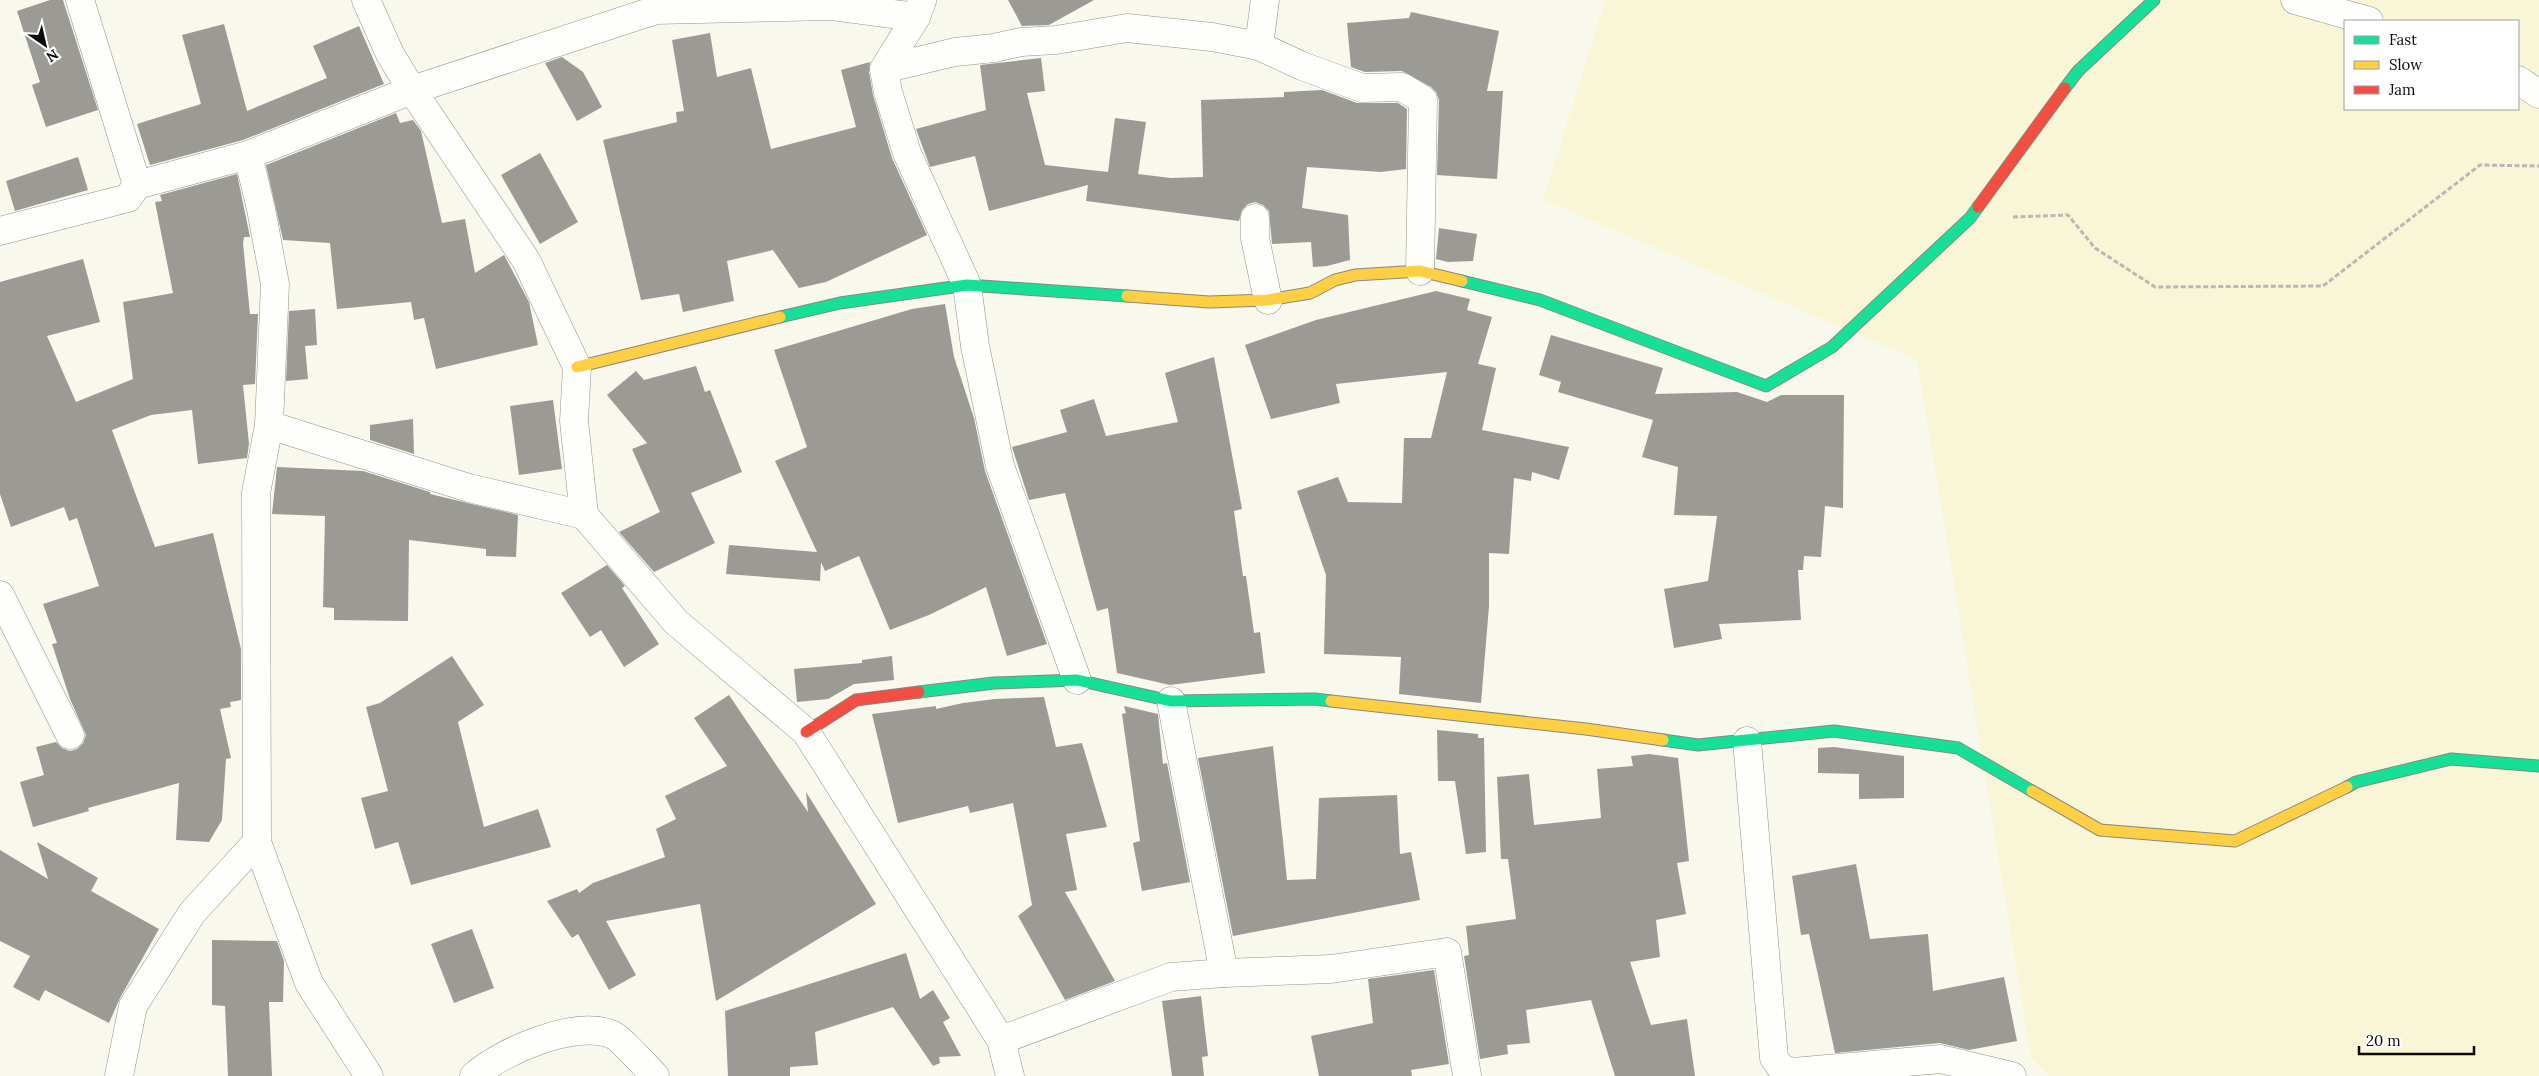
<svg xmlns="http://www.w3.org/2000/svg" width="2539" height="1076" viewBox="0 0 2539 1076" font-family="Lora,serif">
  <rect width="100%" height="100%" fill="#f9f8ed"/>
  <path fill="#f8f6d7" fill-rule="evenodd" d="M1605,0H2539V1076H2049L2031,1058L1917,360L1543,200ZM2345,21H2518V109H2345Z"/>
  <g fill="#9c9a94">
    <path d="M50,0H63L98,110L46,127L32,85L40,82L17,11Z"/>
    <path d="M1008,0H1094L1049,25L1022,26Z"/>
    <path d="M1411,12L1499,31L1487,91H1503L1497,179L1437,175L1439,100L1436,92L1431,87L1402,71L1365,72L1351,67L1347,23L1409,18Z"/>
    <path d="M224,24L247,111L327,78L313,46L359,26L384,84L243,140L150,165L137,124L201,104L182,35Z"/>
    <path d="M710,33L717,77L751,68L771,149L856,127L841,70L870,62L869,72L873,95L892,158L927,235L826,282L799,288L773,250L727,261L734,301L683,312L679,294L641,300L603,140L677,122L676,112L684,111L672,40Z"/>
    <path d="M562,57L583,72L602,107L577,121L545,63Z"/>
    <path d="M1041,58L1045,91L1027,93L1045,165L1108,172L1115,118L1146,122L1138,174L1171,178L1203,177L1201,100L1284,97V92L1322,90L1357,103H1398L1407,109L1406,169L1381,172L1307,167L1302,208L1348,215L1350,260L1327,266L1313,267L1311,242L1272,244L1269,211L1263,205L1255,202L1248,204L1242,210L1239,221L1086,201L1088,185L989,211L975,156L930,167L916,129L986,110L980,65Z"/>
    <path d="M396,113L400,123L413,120L421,131L442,223L465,219L475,273L504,255L529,302L538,345L436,369L424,318L414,320L411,302L337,309L330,243L283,240L266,165Z"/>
    <path d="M540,153L578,222L540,244L501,175Z"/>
    <path d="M78,157L88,190L15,211L6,181Z"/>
    <path d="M237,174L250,237H244L243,243L250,314H258L255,384L243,385L249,444L247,458L198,464L192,410L151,415L112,430L155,547L213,533L241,649V700L230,702L231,707L220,709L231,758L226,759L222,820L209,842L176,840L179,783L88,808L89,811L33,827L20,782L44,775L36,747L56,742L62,748L70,751L77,749L83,743L86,735L70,699L52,644L57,643L43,604L99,586L77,518L69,521L64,507L11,527L0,494V282L83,259L100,322L47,336L76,402L133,379L123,302L173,293L155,202L162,201L160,195Z"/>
    <path d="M1439,228L1477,234L1473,261L1448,262L1436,259Z"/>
    <path d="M1436,291L1470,299L1467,310L1492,317L1478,364L1496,368L1482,430L1569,447L1559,480L1532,472L1531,481L1514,478L1509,554L1489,553V606L1481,703L1399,694L1401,657L1324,654L1326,575L1297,491L1338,477L1348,502L1402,503L1404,438H1431L1447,372L1336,384L1340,403L1271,419L1245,345L1316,320Z"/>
    <path d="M945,304L954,357L974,418L985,471L1047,644L1007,656L986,587L929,615L890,630L859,556L825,571L821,562L820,581L726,574L729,545L817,552L775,461L807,447L774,350L912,309Z"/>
    <path d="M315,309L317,345L305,346L308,379L286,381L289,311Z"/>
    <path d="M1551,335L1663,368L1655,394L1737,392L1767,402L1781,395H1844L1843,508L1825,506L1821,557L1804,556L1803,570H1798L1801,620L1719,624L1722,639L1674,648L1664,589L1708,581L1717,516L1674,515L1678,467L1642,457L1653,420L1558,392L1561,382L1539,375Z"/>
    <path d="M1214,357L1242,509L1234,511L1243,576H1246L1254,633L1260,632L1265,673L1170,685L1117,673L1108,608L1097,611L1065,493L1029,500L1012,447L1067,432L1060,410L1094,399L1106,436L1178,422L1165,373Z"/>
    <path d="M696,366L705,392L710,390L742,472L691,493L715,543L654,572L619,532L660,512L632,449L647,443L607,395L636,371L644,380Z"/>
    <path d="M553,400L562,469L519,475L510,406Z"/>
    <path d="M413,419L414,454L370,440V425Z"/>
    <path d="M277,467L363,471L430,492V494L518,515L516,557L486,556V549L409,540L408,621L334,620V608L323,607L325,516L272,514Z"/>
    <path d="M607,565L625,586L622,588L659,644L624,667L601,630L590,637L561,593Z"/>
    <path d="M452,656L484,705L458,722L484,827L538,809L551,847L411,885L398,842L375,849L361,798L388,791L366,707L380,703Z"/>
    <path d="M892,656L894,680L854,684L828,699L797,702L794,669L862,663V660Z"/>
    <path d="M729,695L808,812L806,792L876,904L716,1001L700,904L606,921L636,975L609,990L578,934L572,938L547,901L577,889L579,893L593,883L665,857L656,829L676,819L665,796L727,766L694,718Z"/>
    <path d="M1044,697L1056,747L1082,743L1107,827L1066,834L1077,890L1065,892L1115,981L1065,1000L1018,916L1032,905L1013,803L970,813L968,806L898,823L872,714L936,706V709L963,703L995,699Z"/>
    <path d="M1124,706L1158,714L1163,764L1167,763L1190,882L1142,891L1133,843L1140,841L1122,714L1126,713Z"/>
    <path d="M1437,730L1478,734V738H1484L1486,852L1466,854L1455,781H1438Z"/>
    <path d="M1273,746L1287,880L1316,879L1319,798L1397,795L1400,854L1411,852L1420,900L1233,936L1198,758Z"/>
    <path d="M1834,747L1904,756V798L1859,799V774L1818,773V748Z"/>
    <path d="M1649,754L1678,758L1689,861L1677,863L1686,914L1656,920L1660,957L1630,962L1651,1025L1687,1019L1695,1076H1615L1591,1000L1526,1010L1530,1043L1507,1045L1508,1054L1480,1059L1464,956L1469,955L1466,926L1516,919L1508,859H1501L1497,777L1529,774L1534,825L1601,818L1597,769L1633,766L1631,756Z"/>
    <path d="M37,842L98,878L91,891L159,929L120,998L109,1023L45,990L39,1001L13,987L30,956L0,941V850L48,879Z"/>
    <path d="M1856,864L1870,939L1928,934L1933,991L2004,977L2017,1041L1969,1050L1940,1043L1835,1053L1809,934L1801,935L1792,876Z"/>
    <path d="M472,929L494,988L454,1003L431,944Z"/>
    <path d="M212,940L277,941L284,961L283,1002H269L272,1076H228L225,1006L212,1005Z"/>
    <path d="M906,953L920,999L933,990L950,1018L943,1022L961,1056L939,1057L940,1063L933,1066L893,1007L815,1032L818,1065L790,1067V1076H728L725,1011Z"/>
    <path d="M1434,970L1449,1064L1411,1070L1412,1076H1319L1311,1036L1373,1023L1368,979Z"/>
    <path d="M1201,996L1208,1056L1202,1057L1204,1076H1172L1162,1001Z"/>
  </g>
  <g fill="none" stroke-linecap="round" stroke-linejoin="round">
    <defs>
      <g id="street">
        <path d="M80,0L137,185"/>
        <path d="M366,0L390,54L412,90L526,260L577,367L574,421L584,515L676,622L806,732L1001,1040L1010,1076"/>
        <path d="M2295,0L2369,21"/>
        <path d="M922,1L916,17L884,69L955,52L994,48L1021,42L1056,40L1127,28L1212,37L1259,46L1302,66L1362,88L1402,87L1423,100L1420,271"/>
        <path d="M1259,46L1265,0"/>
        <path d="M884,69L888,92L907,153L967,285L975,346L1000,466L1077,680"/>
        <path d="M2518,80L2539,94"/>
        <path d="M248,155L261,209L275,284L269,425L256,493L257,842L309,983L369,1076"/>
        <path d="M1255,218V238L1268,300"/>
        <path d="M0,231L128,198L137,185L248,155L412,90L656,10L832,6L916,17"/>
        <path d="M269,425L469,488L584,515"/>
        <path d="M0,595L70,735"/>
        <path d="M1747,741L1774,1058L1782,1069L1793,1072L1941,1059L2012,1076"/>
        <path d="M1224,973L1331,969L1447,952L1467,1076"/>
        <path d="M1001,1040L1171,977L1224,973L1171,701"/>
        <path d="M119,1076L133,1006L192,913L257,842"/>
        <path d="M474,1076C502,1051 574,1020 611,1034C620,1037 647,1068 655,1076"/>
      </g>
      <g id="fast">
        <path d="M2065,88L2078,71L2154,0"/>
        <path d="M1462,281L1540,300L1766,386L1832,347L1970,218L1978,207"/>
        <path d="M780,317L840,303L967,285L1127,296"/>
        <path d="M919,692L994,683L1077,680L1171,701L1315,699L1331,701"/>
        <path d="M1663,740L1698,745L1834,731L1958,748L2032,791"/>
        <path d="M2347,787L2356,782L2451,759L2539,766"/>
      </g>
      <g id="slow">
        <path d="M1127,296L1209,302L1268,300L1310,293L1335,280L1355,275L1420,271L1462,281"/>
        <path d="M577,367L780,317"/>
        <path d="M1331,701L1586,729L1663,740"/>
        <path d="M2032,791L2100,830L2235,841L2347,787"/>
      </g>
      <g id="jam">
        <path d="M1978,207L2065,88"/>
        <path d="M806,732L856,700L919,692"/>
      </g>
    </defs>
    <use href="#street" stroke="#92918c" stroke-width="29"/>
    <use href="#fast" stroke="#888883" stroke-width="13"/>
    <use href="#slow" stroke="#888883" stroke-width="13"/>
    <use href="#jam" stroke="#888883" stroke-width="13"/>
    <path stroke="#b7b7b5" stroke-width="3" stroke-dasharray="5 2.5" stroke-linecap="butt" d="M2013,217L2068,215L2095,248L2155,287L2323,286L2480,165L2539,166"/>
    <use href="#street" stroke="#fefefc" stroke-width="28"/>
    <use href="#fast" stroke="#16e098" stroke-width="11"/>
    <use href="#slow" stroke="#ffcf43" stroke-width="11"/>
    <use href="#jam" stroke="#f24e42" stroke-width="11"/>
  </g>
  <rect x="2344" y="20" width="175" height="90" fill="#ffffff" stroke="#9d9d9d"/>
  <rect x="2354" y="36" width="25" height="8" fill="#16e098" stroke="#9d9d9d"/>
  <text x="2389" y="45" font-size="15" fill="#0a0a0a">Fast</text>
  <rect x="2354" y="61" width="25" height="8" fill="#ffcf43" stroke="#9d9d9d"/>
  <text x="2389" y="70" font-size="15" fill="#0a0a0a">Slow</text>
  <rect x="2354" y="86" width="25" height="8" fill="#f24e42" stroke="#9d9d9d"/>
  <text x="2389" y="95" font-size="15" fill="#0a0a0a">Jam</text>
  <g transform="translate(45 45) rotate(146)" stroke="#ffffff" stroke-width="4" paint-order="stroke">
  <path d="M0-4L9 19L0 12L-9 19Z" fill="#0a0a0a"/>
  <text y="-8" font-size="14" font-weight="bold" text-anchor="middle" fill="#0a0a0a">N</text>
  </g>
  <path d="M2359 1046v8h115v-8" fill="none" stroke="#0a0a0a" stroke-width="2.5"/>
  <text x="2366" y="1046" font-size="15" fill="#0a0a0a" stroke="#ffffff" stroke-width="4" paint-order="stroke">20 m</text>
</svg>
